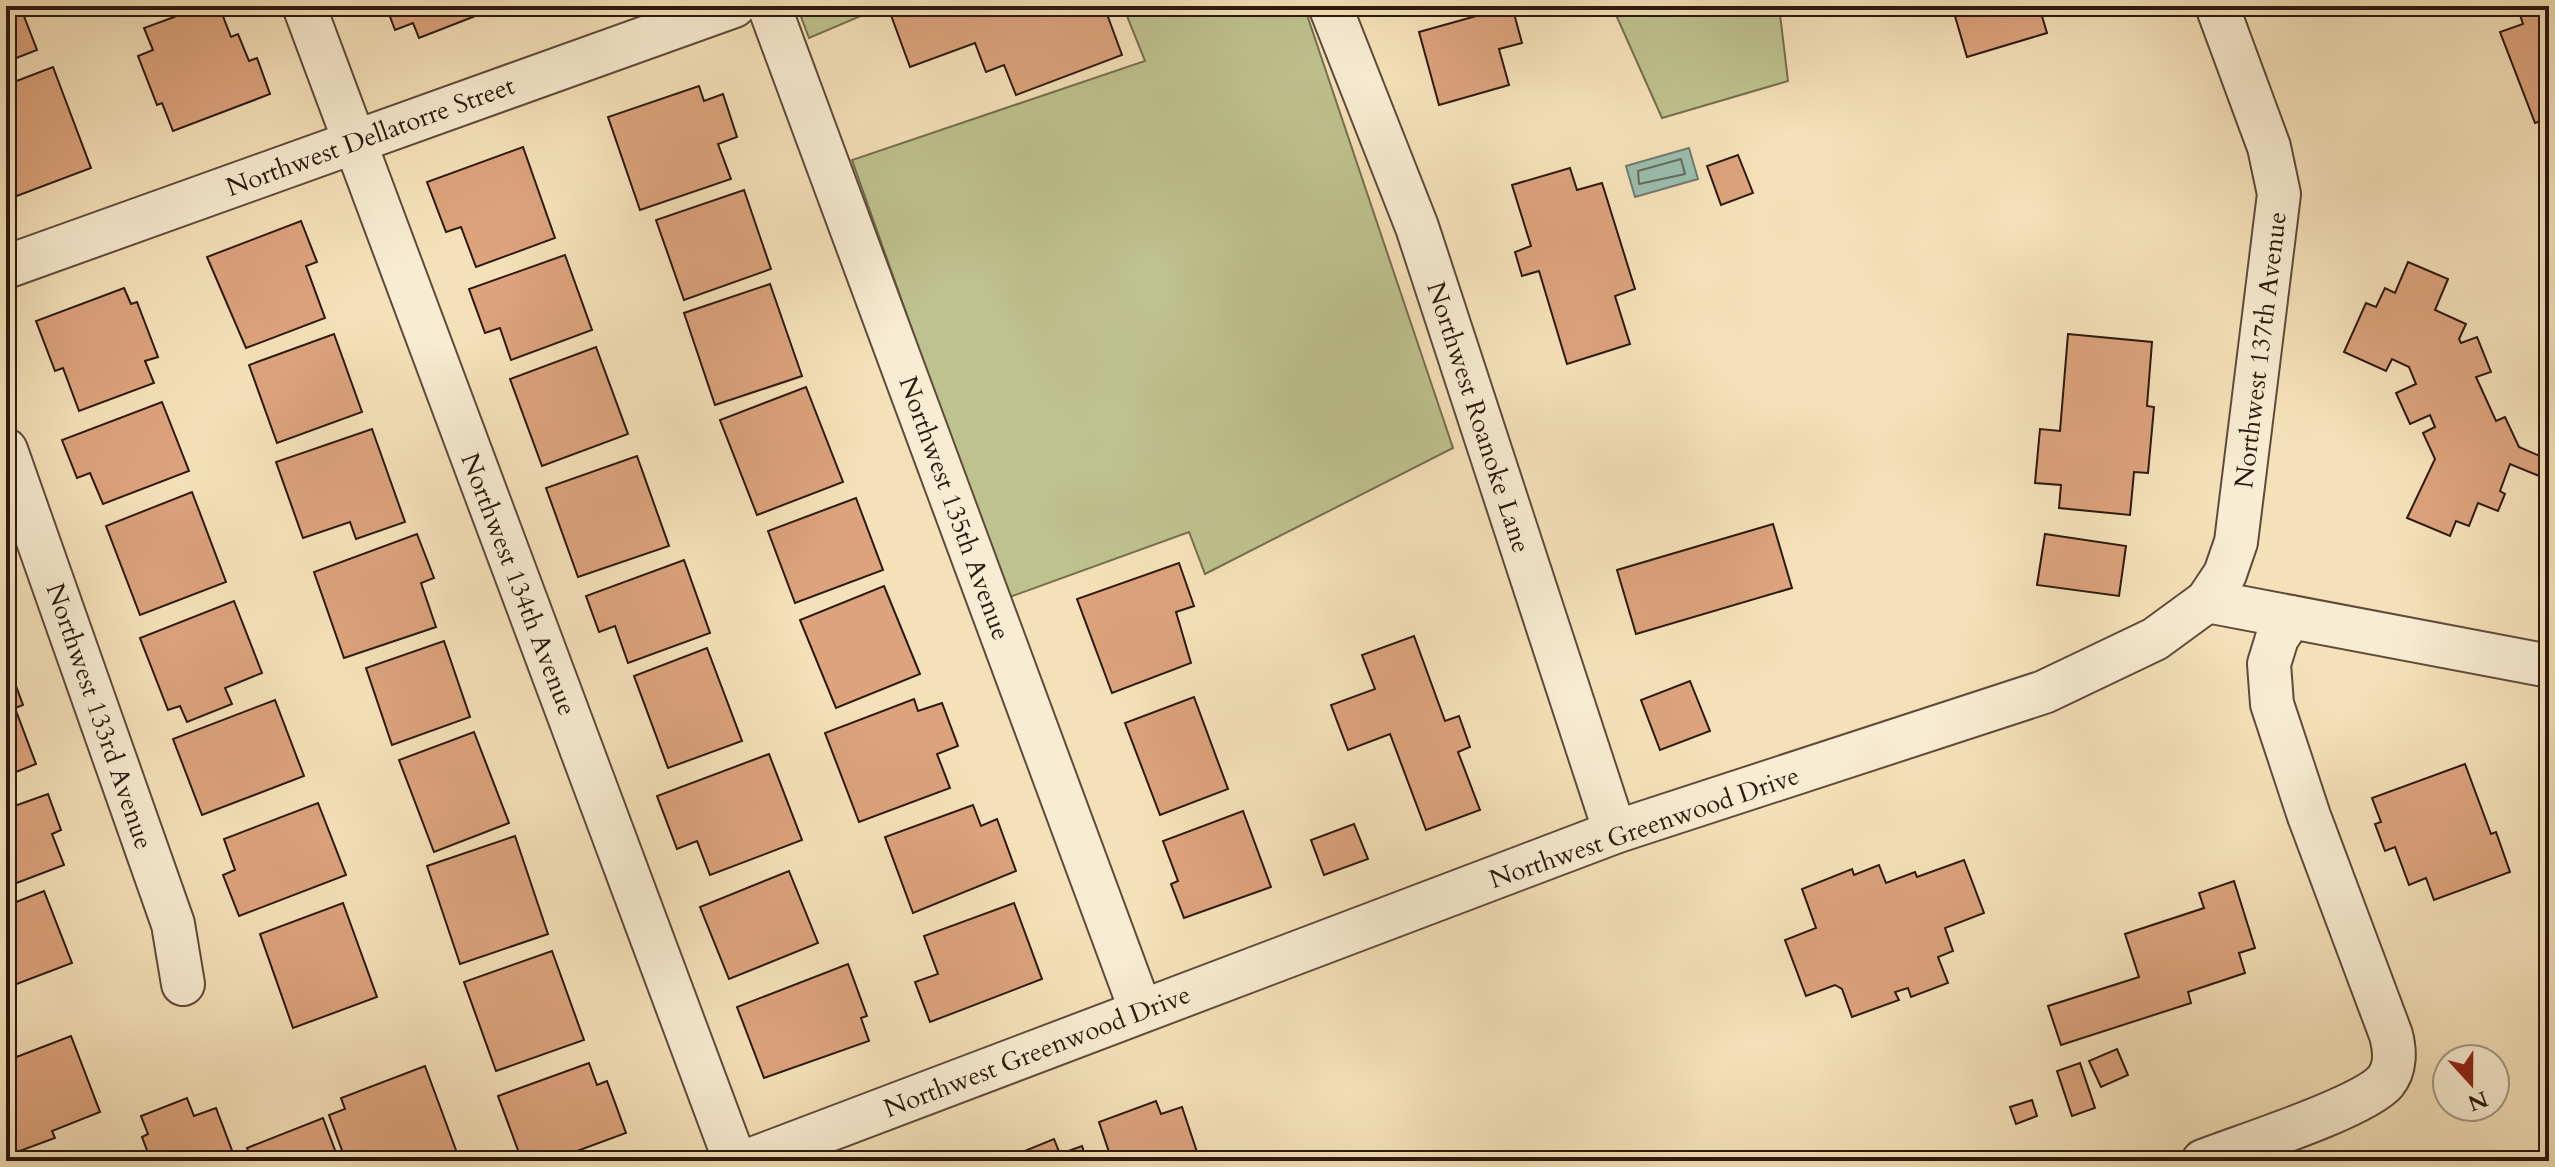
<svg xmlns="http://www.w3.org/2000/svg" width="2555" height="1167" viewBox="0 0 2555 1167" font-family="Cardo,serif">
  <rect width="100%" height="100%" fill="#f5e1b9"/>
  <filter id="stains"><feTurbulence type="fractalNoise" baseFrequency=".0025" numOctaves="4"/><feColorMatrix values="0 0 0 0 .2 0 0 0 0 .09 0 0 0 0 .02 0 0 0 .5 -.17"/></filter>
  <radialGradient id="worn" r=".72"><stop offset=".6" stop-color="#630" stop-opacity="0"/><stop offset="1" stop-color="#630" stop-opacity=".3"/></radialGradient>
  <g fill="#bec28e" stroke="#756e4e" stroke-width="2">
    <path d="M797,6H874L875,10L809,38Z"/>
    <path d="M1123,6H1304L1453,448L1205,574L1189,532L1007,598L852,160L1145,61Z"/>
    <path d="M1612,6H1779L1788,81L1662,118Z"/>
  </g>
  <path fill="#9cbeae" stroke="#6f7c6e" stroke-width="2" d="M1689,148L1698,179L1635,197L1626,166Z"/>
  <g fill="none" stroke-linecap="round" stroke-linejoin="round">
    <path stroke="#646c5e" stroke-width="2" d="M1681,159L1685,174L1639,184L1638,171Z"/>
  </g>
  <g fill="#dca37d" stroke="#2c190e" stroke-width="2">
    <path d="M6,6H20L37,50L6,62Z"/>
    <path d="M204,6H219L231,37L238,34L249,61L257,58L270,94L173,131L162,103L157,105L138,56L153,50L144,28Z"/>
    <path d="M386,6H501L419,38L413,23L395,30Z"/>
    <path d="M984,6L986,13L1004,6H1104L1122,55L1016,95L1004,65L986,72L975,43L910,67L888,7Z"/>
    <path d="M1512,6L1522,43L1499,49L1509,85L1439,105L1419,32Z"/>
    <path d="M1952,6H2039L2047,33L1967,57Z"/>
    <path d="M2517,6H2549V118L2535,123L2500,32L2523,24Z"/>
    <path d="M53,67L91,168L6,200V85Z"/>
    <path d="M699,86L704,101L723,94L737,137L718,144L731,179L640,210L608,117Z"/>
    <path d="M523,147L555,238L476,267L461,227L446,232L427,182Z"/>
    <path d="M1738,155L1753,193L1721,205L1707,166Z"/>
    <path d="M1570,168L1577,190L1602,183L1635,289L1615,296L1630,344L1567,364L1539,271L1522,276L1515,252L1531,246L1512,185Z"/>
    <path d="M744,190L771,269L684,300L656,220Z"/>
    <path d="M301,221L317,262L306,266L325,318L246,348L207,257Z"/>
    <path d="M565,255L592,330L511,360L500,328L485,333L469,289Z"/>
    <path d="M2408,262L2448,279L2435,310L2466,324L2459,339L2461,343L2477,337L2491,372L2476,377L2496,421L2505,417L2519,447L2549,460V480L2510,464L2500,491L2505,494L2498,511L2478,503L2469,526L2456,521L2450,536L2407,518L2435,459L2423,433L2435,427L2430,415L2410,424L2396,393L2416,384L2409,367L2392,359L2386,371L2344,352L2366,303L2376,307L2385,288L2395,293Z"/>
    <path d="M770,284L802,376L715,405L684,313Z"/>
    <path d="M124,288L131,304L137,302L158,357L145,361L154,383L79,411L63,368L55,371L36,321Z"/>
    <path d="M334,334L362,412L277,443L249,365Z"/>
    <path d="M2068,334L2152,342L2147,406L2154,407L2148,473L2134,472L2130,515L2059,508L2061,485L2035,483L2040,429L2060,431Z"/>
    <path d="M596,347L628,434L542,466L510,379Z"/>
    <path d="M806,387L843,482L757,515L720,420Z"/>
    <path d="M162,402L189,471L103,504L90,473L77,478L62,440Z"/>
    <path d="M372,429L405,522L356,539L350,522L303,538L276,462Z"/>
    <path d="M637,456L669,546L578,577L546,488Z"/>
    <path d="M192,492L226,582L140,615L106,526Z"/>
    <path d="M856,498L883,570L795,603L768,531Z"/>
    <path d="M1773,524L1792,588L1636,634L1617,570Z"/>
    <path d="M417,534L434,578L421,583L436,627L344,658L314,572Z"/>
    <path d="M2045,534L2126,546L2119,596L2037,585Z"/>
    <path d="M684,560L710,633L628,663L615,626L599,632L586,596Z"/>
    <path d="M1179,563L1194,606L1176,612L1191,663L1112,693L1077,599Z"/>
    <path d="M884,586L920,674L836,708L800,620Z"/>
    <path d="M234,601L262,673L225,688L232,704L187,722L180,706L168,710L140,638Z"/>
    <path d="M1414,636L1445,721L1459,716L1470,747L1458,752L1480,810L1426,830L1390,734L1348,750L1331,705L1375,689L1362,655Z"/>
    <path d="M444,641L470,717L392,745L366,668Z"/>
    <path d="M707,648L742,741L668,768L634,676Z"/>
    <path d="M9,667L23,705L15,708L36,764L6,776Z"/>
    <path d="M1690,681L1710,731L1660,750L1641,700Z"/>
    <path d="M1194,697L1228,789L1160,815L1125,723Z"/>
    <path d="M914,699L918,711L942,703L958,746L937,754L950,788L859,822L825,733Z"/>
    <path d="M275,700L304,776L202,815L173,739Z"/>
    <path d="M474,732L509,823L434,852L399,760Z"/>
    <path d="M769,754L802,840L710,875L697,841L677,849L657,796Z"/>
    <path d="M2465,764L2491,834L2496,832L2510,872L2434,900L2426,878L2409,885L2395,847L2385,851L2375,824L2381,822L2372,798Z"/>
    <path d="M48,794L61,830L52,834L64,865L6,887V809Z"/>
    <path d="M318,803L346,875L239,916L223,875L235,870L224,839Z"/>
    <path d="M973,805L981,826L997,819L1016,871L913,913L885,837Z"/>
    <path d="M1243,811L1271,887L1184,918L1171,884L1178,881L1163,841Z"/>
    <path d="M1354,824L1368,859L1324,875L1311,840Z"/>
    <path d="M515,836L548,934L460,964L427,866Z"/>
    <path d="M1964,860L1984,913L1945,928L1953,951L1938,957L1948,983L1911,997L1908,988L1895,992L1899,1000L1852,1017L1842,989L1835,985L1806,996L1785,940L1816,928L1802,889L1852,869L1854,875L1879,865L1886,883L1915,872L1917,877Z"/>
    <path d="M789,871L818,943L729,979L700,907Z"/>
    <path d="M2234,881L2255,948L2239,953L2245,973L2188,992L2191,1003L2061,1045L2048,1006L2139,977L2125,934L2204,908L2199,893Z"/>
    <path d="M44,891L72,963L6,988V906Z"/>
    <path d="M343,903L377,997L293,1028L260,934Z"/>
    <path d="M1014,903L1042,979L930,1022L915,982L938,974L924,936Z"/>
    <path d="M552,951L584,1040L496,1071L464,982Z"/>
    <path d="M848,964L867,1016L861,1018L869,1041L764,1078L737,1007Z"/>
    <path d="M71,1036L100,1112L52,1131L55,1138L17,1152L6,1122V1061Z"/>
    <path d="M2117,1049L2128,1075L2101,1087L2089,1061Z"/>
    <path d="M589,1063L597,1085L607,1081L626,1133L550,1161H522L498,1096Z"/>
    <path d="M2080,1063L2095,1108L2072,1116L2057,1071Z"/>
    <path d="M425,1066L460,1161H346L329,1115L345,1109L341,1098Z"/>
    <path d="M187,1098L194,1116L216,1108L236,1161H151L142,1137L148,1134L141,1116Z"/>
    <path d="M2032,1100L2037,1116L2016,1124L2010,1107Z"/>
    <path d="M1156,1101L1161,1114L1182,1107L1200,1161H1112L1099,1122Z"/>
    <path d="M323,1118L339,1161H252L247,1148Z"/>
    <path d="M1054,1139L1060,1154L1082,1146L1087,1161H1000Z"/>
  </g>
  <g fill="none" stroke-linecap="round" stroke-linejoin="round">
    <defs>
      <g id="minor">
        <path d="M304,6L735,1161"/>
        <path d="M769,6L1141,1011"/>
        <path d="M1330,6L1417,227L1615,832"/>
        <path d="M6,267L734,6"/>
        <path d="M6,450L173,924L183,984"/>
        <path d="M2207,601L2549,666"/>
        <path d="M747,1161L1615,832L2044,692L2155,639L2207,601L2225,574L2236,542L2279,194L2269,147L2217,6"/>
        <path d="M2203,1161C2241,1146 2362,1108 2385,1082C2396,1069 2395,1050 2391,1035L2309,816L2272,704L2269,664L2277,638L2291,617"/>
      </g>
    </defs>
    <use href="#minor" stroke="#5e4b39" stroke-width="46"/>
    <use href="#minor" stroke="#f8ecd2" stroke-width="42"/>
  </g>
  <g text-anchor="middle" stroke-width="6" stroke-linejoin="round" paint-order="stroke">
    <g font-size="26" fill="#2c190e" stroke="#f8ecd2">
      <text transform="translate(370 136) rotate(-20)" y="9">Northwest Dellatorre Street</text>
      <text transform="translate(2260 350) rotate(-83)" y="9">Northwest 137th Avenue</text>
      <text transform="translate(1479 417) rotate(72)" y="9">Northwest Roanoke Lane</text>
      <text transform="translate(955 508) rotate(70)" y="9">Northwest 135th Avenue</text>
      <text transform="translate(519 584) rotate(69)" y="9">Northwest 134th Avenue</text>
      <text transform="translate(100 716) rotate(71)" y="9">Northwest 133rd Avenue</text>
      <text transform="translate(1644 827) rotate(-19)" y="9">Northwest Greenwood Drive</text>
      <text transform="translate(1037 1051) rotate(-21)" y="9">Northwest Greenwood Drive</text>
    </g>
  </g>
  <rect width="2555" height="1167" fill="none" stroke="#f5e1b9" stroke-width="32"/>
  <rect x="8" y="8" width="2539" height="1151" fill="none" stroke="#2c190e" stroke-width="4"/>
  <rect x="16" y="16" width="2523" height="1135" fill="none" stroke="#2c190e" stroke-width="2"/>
  <g transform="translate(2471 1083) rotate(159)"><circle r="38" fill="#f8ecd2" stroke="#a69884" stroke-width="2"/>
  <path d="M0-6L14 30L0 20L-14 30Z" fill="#8f2418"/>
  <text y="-12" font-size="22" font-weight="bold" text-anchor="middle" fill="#2c190e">N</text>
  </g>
  <rect width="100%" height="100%" filter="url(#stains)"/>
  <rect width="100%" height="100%" fill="url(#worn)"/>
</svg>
